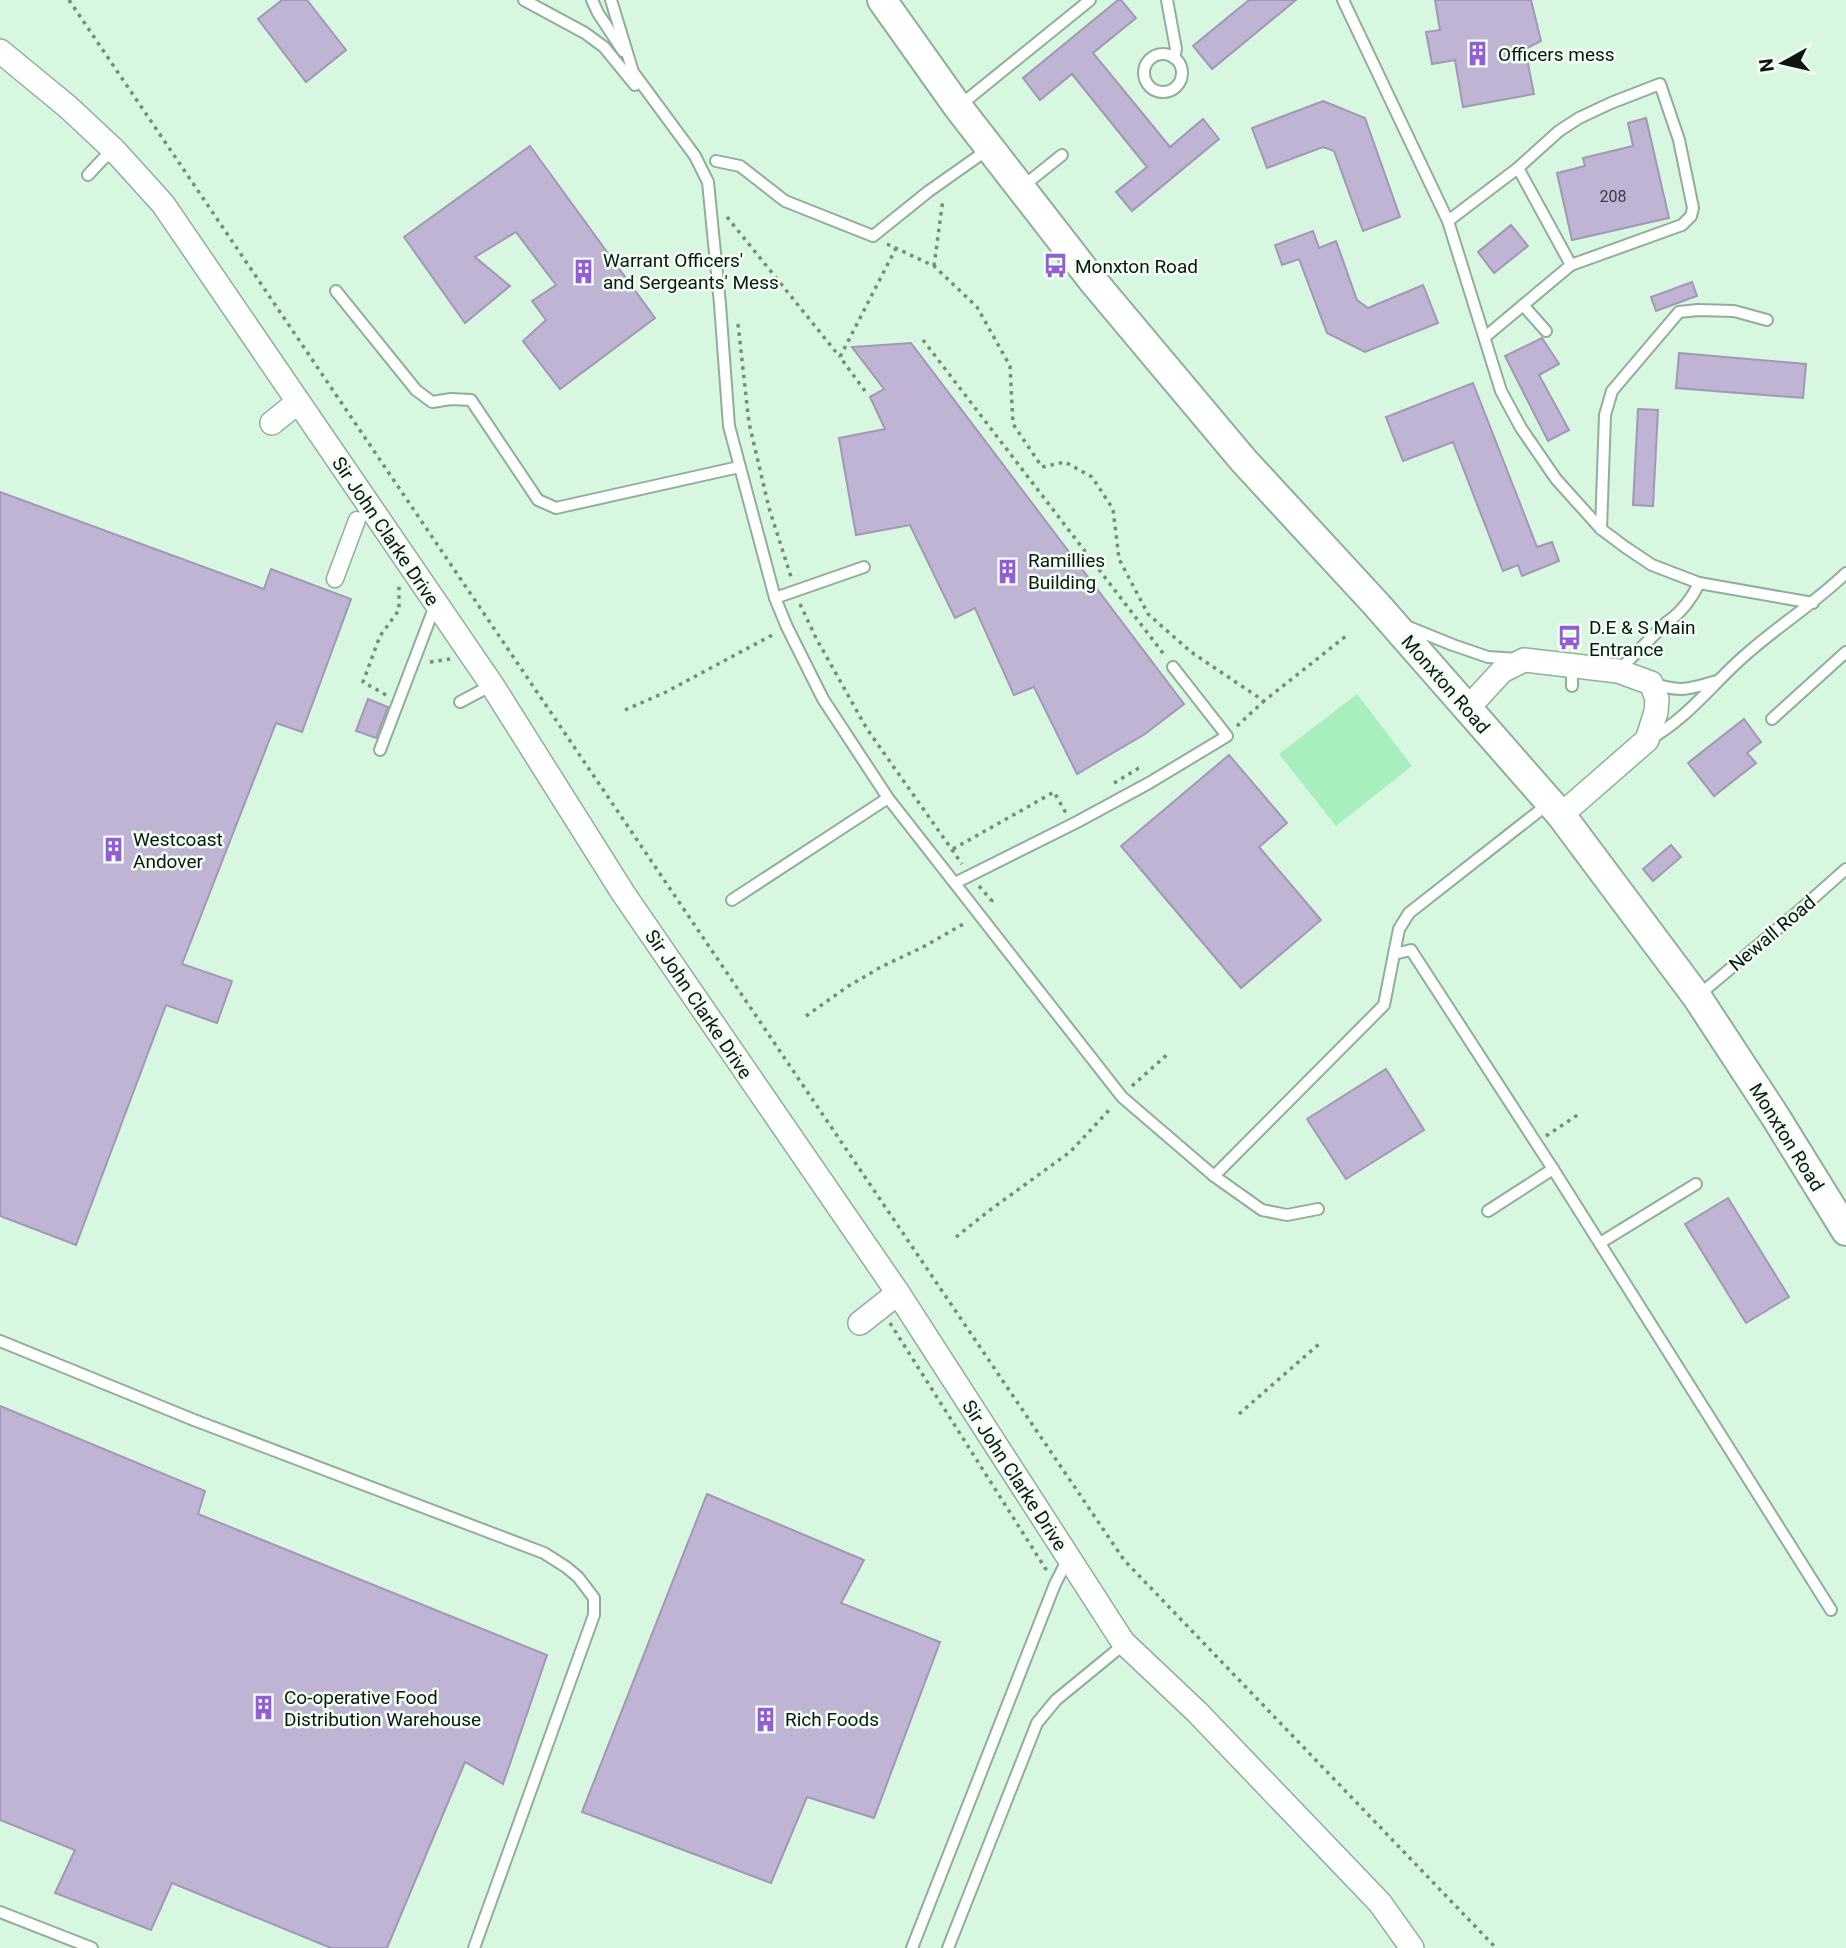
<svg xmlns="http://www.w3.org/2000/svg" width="1846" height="1948" viewBox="0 0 1846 1948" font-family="Roboto,sans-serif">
  <rect width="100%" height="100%" fill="#d7f7e0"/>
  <path fill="#a7efbe" d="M1357,694L1412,766L1336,826L1279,754Z"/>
  <g fill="#c0b4d4" stroke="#a297b5" stroke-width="2">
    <path d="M282,0H307L346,50L306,82L258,19Z"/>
    <path d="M1118,0H1121L1136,18L1093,53L1170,147L1203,119L1219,139L1132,211L1116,192L1147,167L1072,74L1040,100L1023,78Z"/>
    <path d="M1249,0H1296L1212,69L1193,46Z"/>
    <path d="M1435,0H1531L1541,41L1525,49L1534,94L1463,107L1455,60L1432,64L1426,32L1440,30Z"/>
    <path d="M1323,101L1365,118L1400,217L1363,231L1334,151L1323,147L1267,168L1252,128Z"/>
    <path d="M1646,118L1669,218L1572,240L1557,173L1585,166L1583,158L1633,146L1628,123Z"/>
    <path d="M530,146L655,318L560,389L523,341L546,320L532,301L556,285L516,232L475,257L510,286L465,323L404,237Z"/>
    <path d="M1511,225L1528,246L1494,273L1478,252Z"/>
    <path d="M1313,231L1319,248L1336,241L1357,300L1368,308L1423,285L1438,323L1365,352L1327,333L1299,259L1282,265L1275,245Z"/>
    <path d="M1692,282L1697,296L1656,311L1651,297Z"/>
    <path d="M1542,338L1559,364L1539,375L1569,430L1548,441L1505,356Z"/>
    <path d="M911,343L1184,704L1145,734L1077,774L1034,687L1014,695L975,608L955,618L910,525L856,535L839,438L885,429L870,397L884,389L852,347Z"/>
    <path d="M1679,353L1806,364L1803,398L1676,388Z"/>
    <path d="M1473,383L1537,547L1552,542L1559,561L1522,576L1518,565L1503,571L1453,442L1403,461L1386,417Z"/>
    <path d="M1638,409L1658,410L1653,506L1633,505Z"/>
    <path d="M0,492L264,589L271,569L351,599L302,732L276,723L182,964L232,981L217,1023L166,1005L76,1245L0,1216Z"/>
    <path d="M368,699L388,707L376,738L356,731Z"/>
    <path d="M1744,719L1761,742L1747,753L1756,763L1714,796L1688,763Z"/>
    <path d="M1229,755L1287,823L1259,847L1321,920L1241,988L1121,846Z"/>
    <path d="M1671,845L1681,857L1653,881L1643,869Z"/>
    <path d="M1386,1069L1424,1130L1346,1179L1307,1119Z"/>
    <path d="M1728,1198L1789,1297L1746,1323L1685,1224Z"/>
    <path d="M0,1406L205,1491L198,1514L547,1655L503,1784L465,1762L387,1948H331L172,1883L151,1930L55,1893L75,1850L0,1820Z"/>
    <path d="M707,1494L864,1560L841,1603L940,1642L874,1818L807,1797L771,1883L582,1812Z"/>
  </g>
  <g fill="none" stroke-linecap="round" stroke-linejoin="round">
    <defs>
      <g id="service">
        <path d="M524,0L585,33L604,47L635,85"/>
        <path d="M592,0L598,13L623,51"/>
        <path d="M611,0L633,72L695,156L708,182L720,304L729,426L775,598L787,627L823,699L888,798L1122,1097L1214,1176L1384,1005L1394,954L1411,950L1553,1169L1488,1211"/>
        <path d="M1167,0L1176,49L1174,58"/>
        <path d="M1343,0L1448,221L1501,391L1521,428L1556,479L1601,529L1625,547L1652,565L1699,583L1813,603"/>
        <circle cx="1163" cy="73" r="19"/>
        <path d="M958,107L1090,0"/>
        <path d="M716,161L740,166L785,201L873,236L929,191L990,148"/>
        <path d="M1518,168L1571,265"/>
        <path d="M88,175L103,159L115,151"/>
        <path d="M1022,187L1062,155"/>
        <path d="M1448,221L1518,168L1559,131L1579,118L1611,103L1660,84L1679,140L1693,208L1691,216L1682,225L1571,265L1485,337"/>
        <path d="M336,291L416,390L432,402L451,399L471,400L538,500L556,508L739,467"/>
        <path d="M1523,305L1546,331"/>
        <path d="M1601,529L1605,415L1612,391L1679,312L1698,310L1734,311L1767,320"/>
        <path d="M775,598L864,567"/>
        <path d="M1406,626L1453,645L1488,657L1518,659"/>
        <path d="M1618,671L1667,622C1680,614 1693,597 1699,583"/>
        <path d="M1652,683C1682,693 1688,689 1717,681"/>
        <path d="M1572,686V665"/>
        <path d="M460,702L492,685"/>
        <path d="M1772,719L1846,652"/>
        <path d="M1648,740C1688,719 1715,680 1750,651C1781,624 1816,602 1846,573"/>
        <path d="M380,750L436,603"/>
        <path d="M955,883L1077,822L1149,783L1227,736L1173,667"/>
        <path d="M732,900L888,798"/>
        <path d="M1394,954L1399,929L1409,913L1548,804"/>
        <path d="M1699,995L1801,909L1846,869"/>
        <path d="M1553,1169L1831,1610"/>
        <path d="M1214,1176L1262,1210L1287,1215L1318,1209"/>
        <path d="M1600,1243L1696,1184"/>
        <path d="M0,1341L194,1420L544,1553L566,1567L578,1577L594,1598V1615L474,1948"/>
        <path d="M0,1912L92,1948"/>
        <path d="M912,1948L1055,1584L1069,1557"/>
        <path d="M948,1948L1037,1723L1056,1700L1117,1650"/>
      </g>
      <path id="pedestrian" d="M335,579L357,520"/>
      <g id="minor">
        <path d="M0,51L68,107L115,151L163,204L492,685L623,893L898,1293L1123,1642L1197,1712L1380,1903L1412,1948"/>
        <path d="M272,423L298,402"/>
        <path d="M1468,708L1502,671L1524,660L1618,671L1651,683L1657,699L1656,712L1647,740L1561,815"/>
        <path d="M860,1323L898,1293"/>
      </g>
      <path id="tertiary" d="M882,0L958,107L1093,281L1150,349L1244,461L1376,604L1561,815L1697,997L1775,1116L1846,1231"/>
    </defs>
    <use href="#service" stroke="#90af99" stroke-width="14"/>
    <use href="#pedestrian" stroke="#90af99" stroke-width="19"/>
    <use href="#minor" stroke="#90af99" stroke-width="26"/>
    <use href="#tertiary" stroke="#90af99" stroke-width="32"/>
    <g stroke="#768c7c" stroke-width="3.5" stroke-dasharray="3.5 5" stroke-linecap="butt">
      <path d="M69,0L1124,1560L1496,1948"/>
      <path d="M727,217L840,357"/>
      <path d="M887,244L934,266L977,307L1010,366L1013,424L1042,467L1065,462L1092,477L1113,509L1119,559L1148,614L1191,652L1264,701L1346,636"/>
      <path d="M934,266L943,199"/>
      <path d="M738,324L749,423L769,508L792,580"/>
      <path d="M923,340L1166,657"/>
      <path d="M865,391L840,357L896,248"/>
      <path d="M800,604L816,638L867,729L962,864"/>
      <path d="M430,662L450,659"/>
      <path d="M386,695L363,682L380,636L399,610V585"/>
      <path d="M625,710L666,692L776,633"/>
      <path d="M1237,726L1264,701"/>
      <path d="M1114,783L1139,768L1142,772"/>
      <path d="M953,849L1054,792L1066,813"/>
      <path d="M979,886L992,901L989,904"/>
      <path d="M806,1016L847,987L881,967L923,947L967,922"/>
      <path d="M1132,1086L1170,1052"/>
      <path d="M1546,1136L1579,1114"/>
      <path d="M956,1237L990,1210L1070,1152L1112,1107"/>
      <path d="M890,1323L1047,1571"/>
      <path d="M1239,1414L1319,1344"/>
    </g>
    <use href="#service" stroke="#fff" stroke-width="10"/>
    <use href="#pedestrian" stroke="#fff" stroke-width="16"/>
    <use href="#minor" stroke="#fff" stroke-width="23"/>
    <use href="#tertiary" stroke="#fff" stroke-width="28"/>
  </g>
  <defs>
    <symbol id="building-bare" viewBox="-9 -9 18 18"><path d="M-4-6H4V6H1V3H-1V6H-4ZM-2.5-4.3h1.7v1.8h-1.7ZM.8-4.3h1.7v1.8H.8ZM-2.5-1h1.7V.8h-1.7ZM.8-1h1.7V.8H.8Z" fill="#935dd6" stroke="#f2fff5" stroke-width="2.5" paint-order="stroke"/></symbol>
    <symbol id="bus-bare" viewBox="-9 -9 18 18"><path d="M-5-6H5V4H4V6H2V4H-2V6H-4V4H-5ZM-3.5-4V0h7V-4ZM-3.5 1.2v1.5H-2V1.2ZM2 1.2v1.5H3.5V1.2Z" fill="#935dd6" stroke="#f2fff5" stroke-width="2.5" paint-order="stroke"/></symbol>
  </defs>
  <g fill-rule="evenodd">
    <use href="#building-bare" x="1460" y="36" width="35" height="35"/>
    <use href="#bus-bare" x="1038" y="248" width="35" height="35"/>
    <use href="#building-bare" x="566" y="254" width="35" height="35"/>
    <use href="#building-bare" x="990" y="554" width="35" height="35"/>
    <use href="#bus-bare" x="1552" y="620" width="35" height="35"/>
    <use href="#building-bare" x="96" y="832" width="35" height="35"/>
    <use href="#building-bare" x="246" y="1690" width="35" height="35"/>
    <use href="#building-bare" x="748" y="1702" width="35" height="35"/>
  </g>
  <g text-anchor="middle" stroke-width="5" stroke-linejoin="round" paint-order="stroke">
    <g font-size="16" fill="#383e40">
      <text x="1613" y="202">208</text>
    </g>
    <g font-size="19" fill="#0a160e" stroke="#f2fff5" text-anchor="start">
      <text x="1498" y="61">Officers mess</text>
      <text x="603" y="267">Warrant Officers'<tspan x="603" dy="22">and Sergeants' Mess</tspan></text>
      <text x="1075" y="273">Monxton Road</text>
      <text x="1028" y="567">Ramillies<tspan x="1028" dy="22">Building</tspan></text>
      <text x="1589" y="634">D.E &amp; S Main<tspan x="1589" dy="22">Entrance</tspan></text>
      <text x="133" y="846">Westcoast<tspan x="133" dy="22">Andover</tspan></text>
      <text x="284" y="1704">Co-operative Food<tspan x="284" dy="22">Distribution Warehouse</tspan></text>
      <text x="785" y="1726">Rich Foods</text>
    </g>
    <g font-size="19" fill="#0a160e" stroke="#f2fff5">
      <text transform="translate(386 531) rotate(56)" y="7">Sir John Clarke Drive</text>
      <text transform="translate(1446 684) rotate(49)" y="7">Monxton Road</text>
      <text transform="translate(1772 933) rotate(-40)" y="7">Newall Road</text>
      <text transform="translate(699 1004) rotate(56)" y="7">Sir John Clarke Drive</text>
      <text transform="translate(1787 1137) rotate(58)" y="7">Monxton Road</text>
      <text transform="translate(1015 1475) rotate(57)" y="7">Sir John Clarke Drive</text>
    </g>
  </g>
  <g transform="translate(1783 63) rotate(262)" stroke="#f2fff5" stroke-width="5" paint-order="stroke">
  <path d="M0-5L12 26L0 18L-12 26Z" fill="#0a160e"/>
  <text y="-10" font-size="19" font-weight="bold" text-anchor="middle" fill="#0a160e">N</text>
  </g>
</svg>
